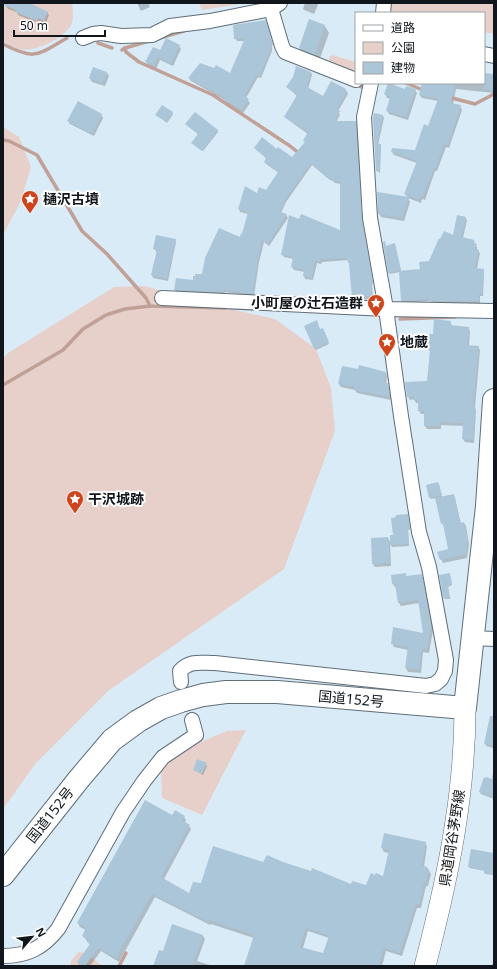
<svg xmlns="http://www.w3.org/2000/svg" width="497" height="969" viewBox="0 0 497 969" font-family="'Noto Sans','Noto Sans JP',sans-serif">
  <rect width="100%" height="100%" fill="#d9ebf7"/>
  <g fill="#e7d0ca">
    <path d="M3,3H72C73,9 74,19 71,25C64,38 35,53 20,49C14,48 8,43 3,41Z"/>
    <path d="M199,3H247L202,10Z"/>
    <path d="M390,3H494V34L484,32V13H392Z"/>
    <path d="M333,55L356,62V76L328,63L330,56Z"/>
    <path d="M3,127L19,137L31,167L20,203L3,235Z"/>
    <path d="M145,286L195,301L275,319L316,349L331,388L335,431L284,569L108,691L36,763L3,809V358L8,353L114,287Z"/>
    <path d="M246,730L202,815L162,798L161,768L193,745L227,731Z"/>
    <path d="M78,952L87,953L102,966H70L71,961Z"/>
  </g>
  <g fill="#0003" fill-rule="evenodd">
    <path d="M8,3H26L47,12L49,15L46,23L39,21L38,23L18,15L17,12L8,9L6,6Z"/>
    <path d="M137,3H148L150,7L141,11Z"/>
    <path d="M305,3H317L318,5L314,14L304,10L303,9Z"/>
    <path d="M267,24L273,45H272V51L261,78L258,77L246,98L250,103L243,113L227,103L225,100L191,81L189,78L231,74L245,41H237L235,38Z"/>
    <path d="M325,26L329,33L319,61L304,55L300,48Z"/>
    <path d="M179,46L181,49L173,66L160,60L156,69L148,66L147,62L160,51Z"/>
    <path d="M311,72L312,75L308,89L323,98L345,89L348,94L338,111L340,115L336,122H355L357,124L362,222L373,284H372L373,299L354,300L353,297L350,266L349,260L322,262L321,264L317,263L313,280L305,279L304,276L305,272L294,270L292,267L294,259L284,257L282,254L341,231V184L335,183L333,181L330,180L312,165L286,202L281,213L286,215L288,218L269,246L264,242L259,262L254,296L225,292L224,295L177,292L175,290L194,281L203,275L243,235L248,214L240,212L239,209L257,195L266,191L279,173L266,164L265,162L267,159L255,148L277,151L292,159L306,143L304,141L308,134L287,119L286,117L297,96L287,87Z"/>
    <path d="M107,73L109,76L105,86L92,82L90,78Z"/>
    <path d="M484,74L494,76V93L456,89L453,104L460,106L462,110L449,148L446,147L437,171H435L425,200L422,199L421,203L408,198L410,202L404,221L381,217L379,213L408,198L405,194L417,163L394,155L392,152H415L429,127L438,101L422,98L420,95L423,83H484Z"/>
    <path d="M405,90H415L417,93L408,120L389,114L387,110L391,99L387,98L385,94Z"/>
    <path d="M172,112L173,114L167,123L157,115Z"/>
    <path d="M101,114L103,118L94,136L70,124L68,121Z"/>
    <path d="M374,114L383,116L384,118L378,145H380L381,147L380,173L377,171Z"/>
    <path d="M186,124L217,130L218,132L203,151L193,144L198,134Z"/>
    <path d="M465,218L467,220L463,238L474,240L475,245L477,247V251L480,253L477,269L483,270L484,273L483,296H480V303L432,304L431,301L403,303L402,300L400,272L390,274L389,272L386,247L395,246L401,271L421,270L454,237Z"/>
    <path d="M175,240L176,242L168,281L153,278L152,275L157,252L154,249Z"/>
    <path d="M450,322L452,326L468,328L470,331L469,346L478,347L480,350L475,407L476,410L474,443L465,442L463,439L464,426L441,425V429H427L425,426V414H421L419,411V403H416L414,399L410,400L408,396L428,382L431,353L429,350L430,335H434Z"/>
    <path d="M305,327L320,330L322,329L329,344L316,350Z"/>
    <path d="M386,373L387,376L386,384H387L389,388L391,400L357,393L355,390L341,387L339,384Z"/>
    <path d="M439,484L442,497L453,495L455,498L461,524L464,523L466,526L469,544L467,558L443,563L439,553L449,550L444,527L442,523L436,498L431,499L427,485Z"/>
    <path d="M408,516L410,530H408L409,546L392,547L390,543L391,566L375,567L373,564L388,538L391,544L394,536Z"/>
    <path d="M405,574L407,577L421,575L423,578L433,630L429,653L423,652L421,673L408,672L406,668L408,650L394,647L392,643L424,634L419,603L401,606L399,603L396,587H395L393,584Z"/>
    <path d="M450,576L452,585L448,587L450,599H445L444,598Z"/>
    <path d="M494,729V748L486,746L485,743Z"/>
    <path d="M206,764L207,766L203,775L194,770Z"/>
    <path d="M494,764V799L481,794L480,792L492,780Z"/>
    <path d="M173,816L184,817L186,820L184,823L189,826L191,829L164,879L190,895L202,884L264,864L283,863L352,885L367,886L384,877L389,853L384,852L382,848L385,834L425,843L427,846L424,867H427L431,874L428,886H426L421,908H417L402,956L386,951L382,966H245L254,938L211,924L210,925L155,897L119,962L101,951L90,966H80L78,962L90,945L83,936L86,930L80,927L78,923ZM308,931L329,938L324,954L303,948Z"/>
    <path d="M494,854V875L485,874V871L470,868L469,867Z"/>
    <path d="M173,925L203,936L205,939L197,961L213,966H155L163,953Z"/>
    <path d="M494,957V966H492Z"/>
  </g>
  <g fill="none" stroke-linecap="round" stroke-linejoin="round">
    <g stroke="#c0a097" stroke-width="3.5">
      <path d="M98,43L112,48"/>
      <path d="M3,44C36,61 37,55 67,38"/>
      <path d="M125,48L126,52L139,62L213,95L290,146L300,154"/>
      <path d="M122,50L125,48L184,31"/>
      <path d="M406,83L425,91"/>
      <path d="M354,84L362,87"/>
      <path d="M448,97L475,104L494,94"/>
      <path d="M3,140L9,141L37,155L82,231L107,254L146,298L150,306L225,308"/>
      <path d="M400,319L455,317"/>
      <path d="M3,385L63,350L83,329L106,315L125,309L150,306"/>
      <path d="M119,966L126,953"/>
    </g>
  </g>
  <g fill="#abc6d9" fill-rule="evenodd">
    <path d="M3,3H30L48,12L44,21L38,18L37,21L15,12L16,10L3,5Z"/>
    <path d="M309,19L325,25L315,55L299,48Z"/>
    <path d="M266,20L272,42H271V48L260,76L257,75L244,96L249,99L242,110L224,100L225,98L188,78L200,63L214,68L216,65L230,73L245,38L234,39L233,25Z"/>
    <path d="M166,38L180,45L171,64L158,57L154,66L145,62L153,47L160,50Z"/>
    <path d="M296,66L311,72L307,87L323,96L331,81L346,89L345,90L347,91L337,109L340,111L334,121H356L362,218L373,282H371L372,296L352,298L349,263H348L347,258L320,259V262L315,261L312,278L303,276L304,270L291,267L293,257L281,255L289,215L299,219L301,214L340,230V181H332V178H327L311,163L285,200L280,212L287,214L268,244L262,240L258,259L253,294L224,290L223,292L174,290L176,278L193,280V276H195V274H202L205,258L219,228L240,237L241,233L242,234L248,212L238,209L245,186L257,193L259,187L266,190L278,172L264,162L266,158L254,148L262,137L277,149L278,147L292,157L305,142L303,141L308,132L284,117L297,95L286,87L293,77Z"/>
    <path d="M93,67L107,72L103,84L89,78Z"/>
    <path d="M484,73L494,74V90L484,89Z"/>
    <path d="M388,83L405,89L406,86L416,89L406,117L386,111L390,97L384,94Z"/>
    <path d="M422,83H455L451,103L461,105L448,146L444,144L436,168H434L423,197L421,196L419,200L404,194L417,161L391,152L392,148L415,150L424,124L428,126L438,99L419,95Z"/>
    <path d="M78,101L102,114L92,134L67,121Z"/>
    <path d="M162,105L173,112L166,122L155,115Z"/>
    <path d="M195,112L218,130L202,151L191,143L198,134L185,124Z"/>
    <path d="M374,113L383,115L377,144H381L379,171H376L373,118Z"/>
    <path d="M377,192L409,197L402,218L378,214Z"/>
    <path d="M457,215L466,217L462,237L474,240L473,243L477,244L475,249L479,250L475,268L484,269L482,294H479V301H430L429,299L401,301L399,271L420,269L419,262L429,261L439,238L440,239L444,231L453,235Z"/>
    <path d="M156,235L176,239L167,279L151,275L157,250L153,249Z"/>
    <path d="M385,241L386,246L395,243L401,270L388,273L383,242Z"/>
    <path d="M434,319L451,321L450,325L469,327L467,345L479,346L473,406H475L473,440L462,439L463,423L440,422V426H424V411H418V400H413V396L407,397L405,382L427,381L430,350H428L429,334H433Z"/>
    <path d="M317,320L320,329L323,328L329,342L314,349L304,326Z"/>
    <path d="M359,365L386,372L384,383H388L390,397L354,390L355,387L338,384L342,366L358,369Z"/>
    <path d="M438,482L442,495L429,498L426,485Z"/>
    <path d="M454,494L460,523L464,522L468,540L466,554L440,560L437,552L448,549L443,523L441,524L435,498Z"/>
    <path d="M408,514L410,528L408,529L409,544L390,545V535H393L391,518L396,517V515Z"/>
    <path d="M388,537L390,563L372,564L371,538Z"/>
    <path d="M406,573V576L422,574L431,626L427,650L422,649L419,670L405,668L408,647L391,644L393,627L423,633L418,600L398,603L395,584H392L391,575Z"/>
    <path d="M450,573L452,584L448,586L450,598H443L439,575Z"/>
    <path d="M490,716H494V746L484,744Z"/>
    <path d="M197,759L207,763L202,774L193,770Z"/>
    <path d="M484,777L486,778L487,777L494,780V797L479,792Z"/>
    <path d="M145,800L172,815L175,810L185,816L182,820L190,825L161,877L189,893L193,882L201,883L213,846L263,862L267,855L283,862L311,871L312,868L351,884L352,881L366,885L371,873L375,875L376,873L383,876L389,850L381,848L384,833L426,842L422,865L427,867V869L429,870L426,883H424L420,904H416L400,953L384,948L379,966H244L254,935L209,920L208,922L152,894L116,958L98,948L85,966H82L77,962L90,944L87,942L88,940L82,936L86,928L77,923ZM306,928L329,936L323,953L300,947Z"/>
    <path d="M471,849L494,853V875L484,873V870L468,867Z"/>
    <path d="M172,924L203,935L193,966H153L159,950L163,951Z"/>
  </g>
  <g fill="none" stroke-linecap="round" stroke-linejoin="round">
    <defs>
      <g id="street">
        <path d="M271,9L282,46L285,52L356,80"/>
        <path d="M383,13L384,3"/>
        <path d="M83,38L93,34L101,33L121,36L152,35L170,26L210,21L271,9L280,3"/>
        <path d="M484,54L494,56"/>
        <path d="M162,298L386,309L494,311"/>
        <path d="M472,638L494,639"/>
        <path d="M181,682L180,671C190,660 200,663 215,663L426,686L435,684L441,679L445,671L446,660L429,567L419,532L401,416L386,309L370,218L364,117L371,83"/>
        <path d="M3,956C27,956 43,948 58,929L123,812L144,781L163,757L196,735L192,720"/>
      </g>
      <path id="primary" d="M425,966C447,881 465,797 465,708"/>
      <path id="highway" d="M3,875L79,779L112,740L138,721L161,708L181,701L203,695L226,692H277L465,708L487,506L494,400"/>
    </defs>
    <use href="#street" stroke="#5f6e79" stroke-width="16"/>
    <use href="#primary" stroke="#5f6e79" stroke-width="22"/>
    <use href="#highway" stroke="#5f6e79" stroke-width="24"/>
    <use href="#street" stroke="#fff" stroke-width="14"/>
    <use href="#primary" stroke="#fff" stroke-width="21"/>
    <use href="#highway" stroke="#fff" stroke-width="22"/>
  </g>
  <defs>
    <symbol id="sight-pin" viewBox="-11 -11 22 30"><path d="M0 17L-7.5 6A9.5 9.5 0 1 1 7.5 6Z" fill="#cd451c" stroke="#fff"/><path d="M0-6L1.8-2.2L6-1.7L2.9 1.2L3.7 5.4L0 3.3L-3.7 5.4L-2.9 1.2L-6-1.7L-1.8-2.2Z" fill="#fff"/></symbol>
  </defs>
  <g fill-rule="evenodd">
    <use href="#sight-pin" x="20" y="189" width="20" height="27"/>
    <use href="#sight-pin" x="366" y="293" width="20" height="27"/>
    <use href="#sight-pin" x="377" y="332" width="20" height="27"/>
    <use href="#sight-pin" x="65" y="489" width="20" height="27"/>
  </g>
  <g text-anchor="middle" stroke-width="4" stroke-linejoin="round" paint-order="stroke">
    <g font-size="14" font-weight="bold" fill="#10161b" stroke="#fff" text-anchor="start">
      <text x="43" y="204">樋沢古墳</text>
      <text x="363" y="308" text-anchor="end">小町屋の辻石造群</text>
      <text x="400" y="347">地蔵</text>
      <text x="88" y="504">干沢城跡</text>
    </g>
    <g font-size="14" fill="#10161b" stroke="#fff">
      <text transform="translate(351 699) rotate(5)" y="5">国道152号</text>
      <text transform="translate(50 815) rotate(-52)" y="5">国道152号</text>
      <text transform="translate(452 838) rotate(-81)" y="5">県道岡谷茅野線</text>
    </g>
  </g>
  <rect width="497" height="969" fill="none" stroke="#10161b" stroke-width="8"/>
  <rect x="355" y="12" width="130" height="72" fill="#ffffff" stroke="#9fa2a4"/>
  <rect x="363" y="25" width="20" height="6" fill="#ffffff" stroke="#9fa2a4"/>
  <text x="391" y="32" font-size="12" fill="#10161b">道路</text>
  <rect x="363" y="42" width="20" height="12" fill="#e7d0ca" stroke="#9fa2a4"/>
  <text x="391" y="52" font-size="12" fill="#10161b">公園</text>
  <rect x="363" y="62" width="20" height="12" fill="#abc6d9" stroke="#9fa2a4"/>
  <text x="391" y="72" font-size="12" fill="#10161b">建物</text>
  <g transform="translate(32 937) rotate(62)" stroke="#ffffff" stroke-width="3" paint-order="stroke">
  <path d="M0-3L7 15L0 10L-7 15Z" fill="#10161b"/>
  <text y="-6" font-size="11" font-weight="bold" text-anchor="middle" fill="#10161b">N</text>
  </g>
  <path d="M14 30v6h91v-6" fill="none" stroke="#10161b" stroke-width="2"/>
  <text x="20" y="30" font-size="12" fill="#10161b" stroke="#ffffff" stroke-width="3" paint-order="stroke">50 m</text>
</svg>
